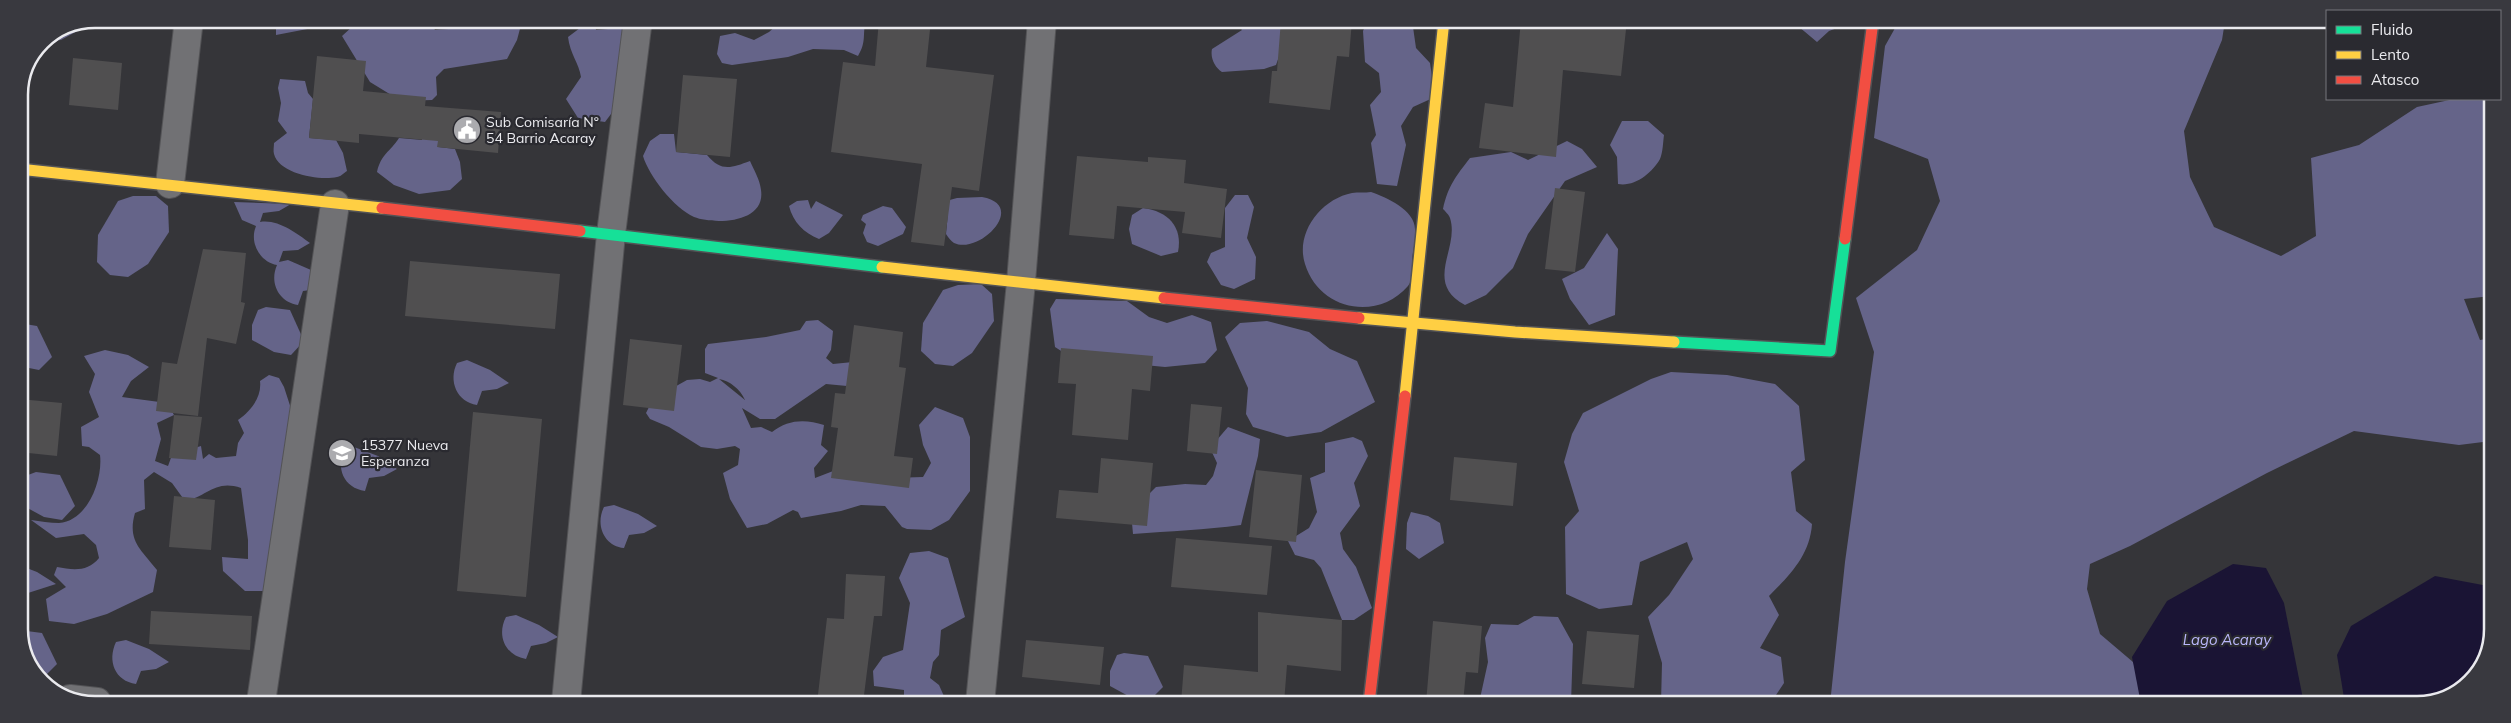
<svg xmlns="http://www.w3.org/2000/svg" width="2511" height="723" viewBox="0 0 2511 723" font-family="Mulish,sans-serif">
  <rect width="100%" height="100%" fill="#353539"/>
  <g fill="#656489" fill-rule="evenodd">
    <path d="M280,19H425L429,20L435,30C447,28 459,30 471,28C490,25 502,13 521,25L517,40L507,59L444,69L436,77L437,95L432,100L401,101L370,82L342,36L353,26L344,22L276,35V23Z"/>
    <path d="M616,19L627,22L620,102L605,122L578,118L566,99L581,77C579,63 570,54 568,37L588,22L595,23L596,30L608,29L610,23Z"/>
    <path d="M91,20L90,24L61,40L41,42Z"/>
    <path d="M796,20H866C862,35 867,41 858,56L844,50L813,49L788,57L732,65L722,63L717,54L720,36L735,33L754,40L769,32L777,25H794Z"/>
    <path d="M1234,20H1282L1281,51L1276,65L1264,69L1222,72C1215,68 1210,58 1212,49L1242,30Z"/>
    <path d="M1368,20H1412L1416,48L1430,63L1435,97L1413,107L1401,126L1406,145L1397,186L1377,184L1371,143L1376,135L1370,105L1381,92L1379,73L1365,62L1363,31Z"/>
    <path d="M1792,21H1856L1829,31L1817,42Z"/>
    <path d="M1899,21H2225L2222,40L2184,131L2190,177L2214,227L2281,256L2316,236L2311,158L2359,145L2417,107L2454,99H2492L2491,296L2464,299L2480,340L2491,338V441L2459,445L2354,431L2267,473L2130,546L2090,564L2087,589L2100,634L2133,662L2163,704H1830L1845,562L1874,352L1856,298L1917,250L1940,201L1928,159L1874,138L1885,46Z"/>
    <path d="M280,79L305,81L308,93L313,99L309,138L336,140L343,153L347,171C344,173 340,177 337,177C320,181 279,174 274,154C273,151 274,146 274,143L287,133L278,121L281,103L278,88Z"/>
    <path d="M1622,121H1648L1664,135C1663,142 1663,152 1660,159C1652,173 1635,187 1618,184L1617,157L1610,145Z"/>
    <path d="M423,128L438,131V147L455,149L460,162L462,179L450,190L419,194L394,185L377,172C381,154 390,152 399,138L422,140Z"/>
    <path d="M660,134H674L676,152L707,155C721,172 731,168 750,161C754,170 760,180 761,190C766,223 715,225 694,217C674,208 649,176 643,156L650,141Z"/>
    <path d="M1567,141L1582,149L1597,167L1565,181L1528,234L1513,268L1486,295L1465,305C1423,282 1460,249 1450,218C1449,215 1445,211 1443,209C1448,186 1456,176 1470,158L1511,152L1528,160Z"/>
    <path d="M1371,192C1386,197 1415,210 1415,229C1416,239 1413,250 1412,260C1412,267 1413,280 1408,286C1377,322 1319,310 1305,264C1295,233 1321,199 1352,193C1358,192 1365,193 1371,192Z"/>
    <path d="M1235,195H1248L1254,207L1247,238L1256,257L1255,279L1234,289L1221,285L1207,262L1211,253L1225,247V208Z"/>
    <path d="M133,196H156L168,206L169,232L148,264L128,277L110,275L97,262L98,235L118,201Z"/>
    <path d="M982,197C1028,205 980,255 954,243C951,241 948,237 946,234L948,213L946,201L957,198Z"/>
    <path d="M808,200L811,209L816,201L843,215L829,233L819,239C804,233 793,222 789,206L797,201Z"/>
    <path d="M234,202L291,204L279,211L263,213L260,222C278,219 296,233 310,243L298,250L283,251L279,262L288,260L311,270L318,289L303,291L298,305C279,302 269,283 277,265C260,262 249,243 256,226L242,220Z"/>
    <path d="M883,206L892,208L906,227L903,234L878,246L867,242L863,233L866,224L861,220L863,215Z"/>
    <path d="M1143,208C1168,211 1183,227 1178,252L1161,256L1132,244L1129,229L1132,215Z"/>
    <path d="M1607,233L1618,249L1615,315L1589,325L1570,299L1562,279L1584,268Z"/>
    <path d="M981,284L992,294L994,321L972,353L953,366L935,364L921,351L923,323L943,290L958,285Z"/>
    <path d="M1056,299L1127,301L1149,317L1167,323L1192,315L1211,322L1217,350L1205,363L1165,367L1072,358L1055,347L1050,309Z"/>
    <path d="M266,307L290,310L304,341L291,355L274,352L252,340V325L258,310Z"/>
    <path d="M818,320L833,331L831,350L826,358L833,364L853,362L847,386L826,384L775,419H760L742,408L751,428L761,427L772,432C788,419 806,419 824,425L821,445L828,451L814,468L815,478L841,468L892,478L923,477L931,463L923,445L919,425L935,407L963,418L970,437V491L949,520L931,530L907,529L902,527L885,506L861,505L841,511L801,518L798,512L793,510L767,524L747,528L730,499L723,473L738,465L740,449L735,446L717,449L701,447L669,427L650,419L646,413L653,399L687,380L700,379L710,382L718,378L705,373V349L708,344L766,337L800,330L806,321ZM719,379C730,381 740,389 745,400Z"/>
    <path d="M1267,321L1309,332L1330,349L1357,361L1375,402L1321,432L1287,437L1253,427L1246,414L1248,388L1225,337L1240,323Z"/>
    <path d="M19,323L37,326L52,357L39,370L19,366Z"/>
    <path d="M105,350L128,355L149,367L131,381L122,397L167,403L174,415L157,423L161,439L155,461L168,466L172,455L201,446L203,459L209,454L216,458L236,456L238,443L244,433L238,420C251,411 262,397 260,381L269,375L279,378L284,387L296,424L266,591H245L223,571L222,557L248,559V540L241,488C215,479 207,497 185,501L172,483L154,472L144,480L145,509L135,513C127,541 141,549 157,570L153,592L107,614L74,624L49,621L46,599L66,587L54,575L57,567C73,570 88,572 99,558L96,545L84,534L56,538L31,520C40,521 50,523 59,523C88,521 103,479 100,455L89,447L82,446L81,427L99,417L89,392L95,374L84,356Z"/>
    <path d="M467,360L490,370L509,383L497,389L482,391L477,405C457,402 448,381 457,363Z"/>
    <path d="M1671,372L1727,375L1775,384L1799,406L1805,460L1791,472L1796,511L1812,524C1810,555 1790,575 1769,596L1779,615L1760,648L1781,657L1784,683L1770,704L1661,703L1662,663L1648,617L1669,595L1693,559L1687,542L1640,562L1632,605L1599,609L1566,594L1565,527L1579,511L1564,462L1572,434L1583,413L1651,379Z"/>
    <path d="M1228,427L1260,439L1258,456L1241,525C1205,530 1170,531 1133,534L1131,512L1156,487L1185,484L1206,485L1213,476L1217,463L1210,448Z"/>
    <path d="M1353,437L1362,441L1368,456L1354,483L1360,506L1340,533L1343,549L1356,567L1372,608L1354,620H1342L1321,568L1314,560L1295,555L1288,541L1309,528L1317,512L1310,478L1325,472V443Z"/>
    <path d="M354,447L378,456L397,469L384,476L369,478L365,491C344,488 335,468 345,449Z"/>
    <path d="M36,472L60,475L75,506L62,520L44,517L22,505V490L28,475Z"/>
    <path d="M614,505L638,514L657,526L644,533L629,535L624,548C604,546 595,525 604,507Z"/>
    <path d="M1411,512L1428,516L1440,523L1444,543L1419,559L1406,549L1407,523Z"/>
    <path d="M929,551L948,558L965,617L941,630L939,655L933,662L930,678L939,685L947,703H904V690L874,686L873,671L883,657L903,650L910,603L899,578L910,553Z"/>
    <path d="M19,565L37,572L56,584L28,593L23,606L19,605Z"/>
    <path d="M516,615L539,625L558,637L546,643L531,646L526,659C506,656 496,636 506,617Z"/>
    <path d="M1534,616L1558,617L1573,644L1571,703H1479L1488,662L1485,638L1491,624L1518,625Z"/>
    <path d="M19,630L42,633L57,664L43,678L37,677Z"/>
    <path d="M126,640L149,649L169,662L156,669L141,671L136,684C115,681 107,661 116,642Z"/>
    <path d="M1124,653L1148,656L1163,687L1150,700L1132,698L1110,686V671L1117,655Z"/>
  </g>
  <g fill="#1a1434">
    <path d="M2233,564L2266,568L2284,603L2304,704H2141L2132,657L2167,601Z"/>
    <path d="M2435,576L2488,586L2490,589V648L2463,688L2417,704H2345L2337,655L2351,626Z"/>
  </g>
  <g fill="#504f50">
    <path d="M879,20H931L926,67L994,75L979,191L952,187L944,246L911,242L922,164L831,152L843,62L875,66Z"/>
    <path d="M1281,20H1352L1349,57L1337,56L1330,110L1269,103L1272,71H1277Z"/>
    <path d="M1521,20H1627L1621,76L1563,70L1556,157L1479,148L1485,103L1513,107Z"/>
    <path d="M317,56L366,61L363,91L426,97L425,106L501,112L498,153L437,147L438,141L359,134V143L309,138Z"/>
    <path d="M73,58L122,63L118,110L69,105Z"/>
    <path d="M683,75L737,79L730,157L676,152Z"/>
    <path d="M1077,156L1148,162V157L1186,160L1184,183L1227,189L1221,238L1182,233L1185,212L1117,206L1114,239L1069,235Z"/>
    <path d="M1555,188L1585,192L1575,272L1545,269Z"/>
    <path d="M203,249L246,253L241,302L245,303L236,344L207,338L198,416L156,411L162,362L177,364Z"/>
    <path d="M410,261L560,274L555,329L405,316Z"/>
    <path d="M854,325L903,332L899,367L906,368L894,456L913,458L909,488L831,478L838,428L831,427L835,393L845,394Z"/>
    <path d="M630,339L682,345L674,411L623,405Z"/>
    <path d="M1061,348L1153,356L1150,391L1132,389L1128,440L1072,435L1076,384L1058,383Z"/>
    <path d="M19,399L62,403L57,456L19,452Z"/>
    <path d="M1191,404L1222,407L1217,454L1187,451Z"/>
    <path d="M473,412L542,419L526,597L457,591Z"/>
    <path d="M174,415L202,417L196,460L169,458Z"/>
    <path d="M1454,457L1517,463L1513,506L1450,500Z"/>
    <path d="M1101,458L1153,463L1147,526L1056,518L1059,490L1098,493Z"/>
    <path d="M1256,470L1302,475L1296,542L1249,537Z"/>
    <path d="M174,496L215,500L211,550L169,547Z"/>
    <path d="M1176,538L1272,546L1267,595L1171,587Z"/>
    <path d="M846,574L885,576L882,616H874L863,703H817L827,618L844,619Z"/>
    <path d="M151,611L252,616L250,650L149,644Z"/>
    <path d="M1258,612L1342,620L1341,671L1287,665L1284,703L1230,699V703H1181L1184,665L1258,672Z"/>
    <path d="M1433,621L1482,626L1478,673L1466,672L1463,703H1426Z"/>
    <path d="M1587,631L1639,635L1634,688L1582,684Z"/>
    <path d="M1026,640L1104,647L1100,685L1022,677Z"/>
  </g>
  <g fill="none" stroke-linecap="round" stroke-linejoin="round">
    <defs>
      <g id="street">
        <path d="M170,184L189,19"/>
        <path d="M70,699L97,702"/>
        <path d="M261,702L335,204"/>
        <path d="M566,702L611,234L638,19"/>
        <path d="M980,703L1021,282L1042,20"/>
      </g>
      <g id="fast">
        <path d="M580,231L882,267"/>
        <path d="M1674,342L1830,351L1845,239"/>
      </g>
      <g id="slow">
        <path d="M19,169L382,208"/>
        <path d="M882,267L1164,298"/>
        <path d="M1359,318L1515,332L1674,342"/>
        <path d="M1405,396L1444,20"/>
      </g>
      <g id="jam">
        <path d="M382,208L580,231"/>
        <path d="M1845,239L1873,21"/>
        <path d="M1164,298L1359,318"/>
        <path d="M1369,703L1405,396"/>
      </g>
    </defs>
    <use href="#street" stroke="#535356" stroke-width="30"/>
    <use href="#fast" stroke="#535356" stroke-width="14"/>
    <use href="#slow" stroke="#535356" stroke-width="14"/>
    <use href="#jam" stroke="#535356" stroke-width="14"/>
    <use href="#street" stroke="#717174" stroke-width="28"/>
    <use href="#fast" stroke="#16e098" stroke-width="11"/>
    <use href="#slow" stroke="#ffcf43" stroke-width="11"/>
    <use href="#jam" stroke="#f24e42" stroke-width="11"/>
  </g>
  <defs>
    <symbol id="civic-disc" viewBox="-11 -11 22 22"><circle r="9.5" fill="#ababaf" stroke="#2a2a30"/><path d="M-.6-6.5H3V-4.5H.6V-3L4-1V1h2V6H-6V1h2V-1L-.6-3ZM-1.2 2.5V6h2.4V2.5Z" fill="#fff"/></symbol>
    <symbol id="school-disc" viewBox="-11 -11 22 22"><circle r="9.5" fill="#ababaf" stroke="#2a2a30"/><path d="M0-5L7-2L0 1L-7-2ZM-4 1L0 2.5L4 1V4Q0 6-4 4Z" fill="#fff"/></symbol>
  </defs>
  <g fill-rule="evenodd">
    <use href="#civic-disc" x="451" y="114" width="32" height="32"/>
    <use href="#school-disc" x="326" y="437" width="32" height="32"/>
  </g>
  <g text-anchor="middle" stroke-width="4.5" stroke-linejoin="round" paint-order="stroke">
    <g font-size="14" fill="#eaeaee" stroke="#2a2a30" text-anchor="start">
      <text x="486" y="127">Sub Comisaría N°<tspan x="486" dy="16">54 Barrio Acaray</tspan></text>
      <text x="361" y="450">15377 Nueva<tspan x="361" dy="16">Esperanza</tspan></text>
    </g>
    <g font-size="15" font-style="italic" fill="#bab7fa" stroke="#2a2a30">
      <text x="2227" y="645">Lago Acaray</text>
    </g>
  </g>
  <path d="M0 0H2511V723H0ZM95 28H2417A67 67 0 0 1 2484 95V629A67 67 0 0 1 2417 696H95A67 67 0 0 1 28 629V95A67 67 0 0 1 95 28Z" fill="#39393f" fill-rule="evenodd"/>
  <path fill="none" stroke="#eaeaee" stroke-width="2.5" d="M95 28H2417A67 67 0 0 1 2484 95V629A67 67 0 0 1 2417 696H95A67 67 0 0 1 28 629V95A67 67 0 0 1 95 28Z"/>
  <rect x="2326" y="10" width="175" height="90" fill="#2a2a30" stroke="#77777c"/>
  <rect x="2336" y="26" width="25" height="8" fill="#16e098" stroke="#77777c"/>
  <text x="2371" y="35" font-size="15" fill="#eaeaee">Fluido</text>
  <rect x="2336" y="51" width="25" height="8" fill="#ffcf43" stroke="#77777c"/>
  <text x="2371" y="60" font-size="15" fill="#eaeaee">Lento</text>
  <rect x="2336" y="76" width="25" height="8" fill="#f24e42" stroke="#77777c"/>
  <text x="2371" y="85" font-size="15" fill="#eaeaee">Atasco</text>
</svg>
